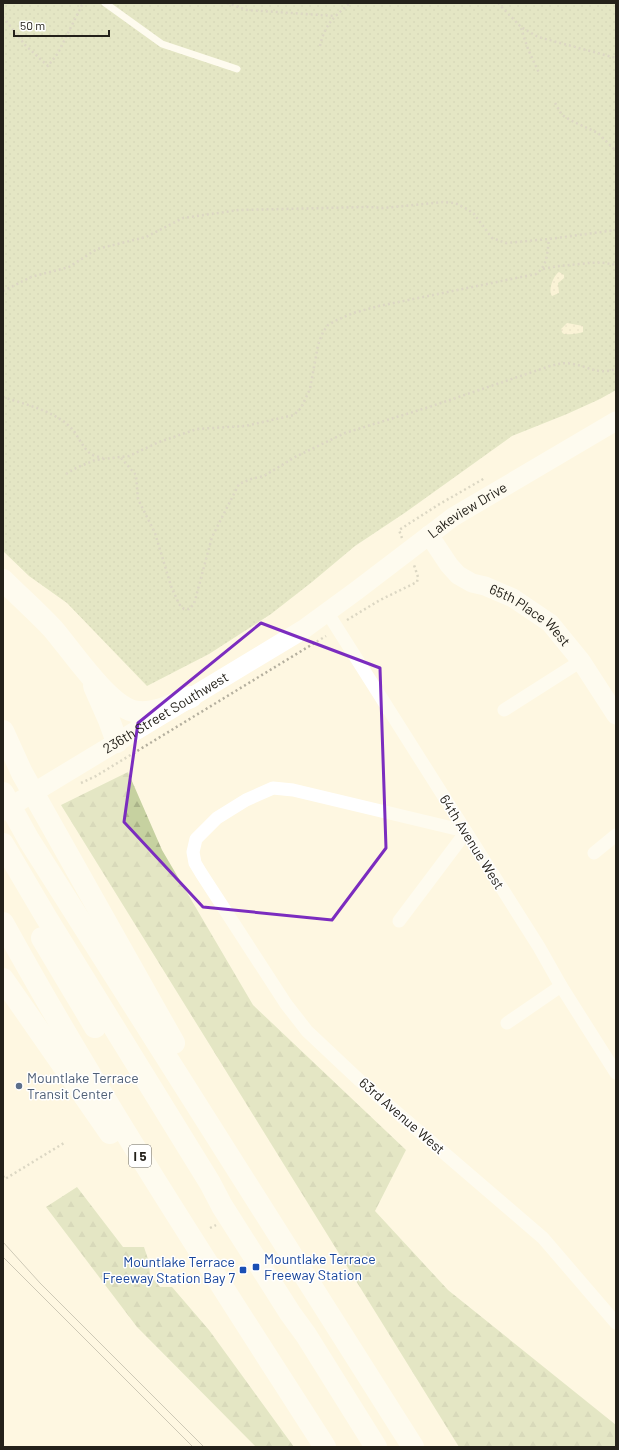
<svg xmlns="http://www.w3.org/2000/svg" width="619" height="1450" viewBox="0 0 619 1450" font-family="Barlow,sans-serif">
  <defs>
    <pattern id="grass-dots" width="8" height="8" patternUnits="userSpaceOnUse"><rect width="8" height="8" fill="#c6d1a0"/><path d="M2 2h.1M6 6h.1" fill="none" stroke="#aab389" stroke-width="1.8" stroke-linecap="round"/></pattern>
    <pattern id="forest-firs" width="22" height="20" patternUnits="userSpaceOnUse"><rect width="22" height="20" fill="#c6d1a0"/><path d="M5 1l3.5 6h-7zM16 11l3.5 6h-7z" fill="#aab389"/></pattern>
    <pattern id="sand-dots" width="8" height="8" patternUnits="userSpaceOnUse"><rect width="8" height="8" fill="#f7edc8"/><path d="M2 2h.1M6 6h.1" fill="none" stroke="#d4cbab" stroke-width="1.8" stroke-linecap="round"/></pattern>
  </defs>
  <rect width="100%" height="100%" fill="#fef7e1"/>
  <path fill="url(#grass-dots)" d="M3,3H616V390L600,399L567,414L512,436L406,512L355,546L312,582L271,614L209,654L147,686L67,603L29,576L3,551Z"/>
  <g fill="url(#forest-firs)">
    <path d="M128,772L162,850L253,1005L406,1150L375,1211L448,1290L616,1425V1447H459L61,805Z"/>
    <path d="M77,1187L123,1247H144L149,1262L150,1275L160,1287H172L209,1330L294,1447H256L137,1327L46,1207Z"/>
  </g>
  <g fill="url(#sand-dots)">
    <path d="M559,272L564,275V278L558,283L559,293L552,296C548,290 553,276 559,272Z"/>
    <path d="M567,323L583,326V332C581,333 569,335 566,334C562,334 562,332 561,329Z"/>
  </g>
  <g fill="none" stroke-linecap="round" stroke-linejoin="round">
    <g stroke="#b4af9e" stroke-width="2.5" stroke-dasharray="2 3" stroke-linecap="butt">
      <path d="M227,3L247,10L335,16"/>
      <path d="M498,3L521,27L538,37L616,58"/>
      <path d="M3,17L25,45L48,66L58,53L83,3"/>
      <path d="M521,28L528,49L539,73"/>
      <path d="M320,46C325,24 333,18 350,3"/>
      <path d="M555,103L562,115L572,121L598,133L616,151"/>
      <path d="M543,269C556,266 568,265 581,264C594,262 603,262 616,265"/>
      <path d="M3,291L31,277L69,267L97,249L146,237L183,218L239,210L368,207L383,208L443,202L455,203L467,209L474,214L492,238L506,243L549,239L616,230"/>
      <path d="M3,397C24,404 51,410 68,425C78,433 81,447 91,454C94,456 99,457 103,458"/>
      <path d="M121,458L136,475L138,499L155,533L171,586L179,604L184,609H189L194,604L212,537L239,484L251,479L264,476L295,457L345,433L429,407L550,366C558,364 565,362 573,364C590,367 597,375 616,369"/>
      <path d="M66,474L76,468L95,460L129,456L159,442L197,429L245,426L294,415L301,408L310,389L318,345L323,332L328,325L337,320L353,313L379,306L536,274C548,265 547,253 549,239"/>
      <path d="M402,538L399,530L438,505L485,478"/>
      <path d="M347,620L380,600L417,582L418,577L414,565"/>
      <path d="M81,783L96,776L326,636"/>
      <path d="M3,1176L5,1179L64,1143"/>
      <path d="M210,1228L216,1225"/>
    </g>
    <path stroke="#fff" stroke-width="7" d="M105,3L162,44L237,69"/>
    <g stroke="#fff" stroke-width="13">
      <path d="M327,612L539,947L561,986L616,1073"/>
      <path d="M504,710L581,661"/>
      <path d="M465,831L293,790L273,788L246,800L217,818L196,839L193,852L195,863L201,873L286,1004L307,1031L358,1079L543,1238L616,1323"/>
      <path d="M594,853L616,835"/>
      <path d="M399,921L466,832"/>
      <path d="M507,1023L561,986"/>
    </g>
    <g stroke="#fff" stroke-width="19">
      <path id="s1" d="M429,535L449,565L458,575L472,583L485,586L513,598L550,623L581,661L616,715"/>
      <path id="s2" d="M3,811L304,629L356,591L453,517L616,421"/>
    </g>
    <g stroke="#fff" stroke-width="22">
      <path d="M3,580C19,596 37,612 53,629C71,650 107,704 133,711C153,716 173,704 191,697"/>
      <path d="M94,686L109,720L117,742"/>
      <path d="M3,731L22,773L174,1043"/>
      <path d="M3,793L29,840L413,1447"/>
      <path d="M3,844L46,917L210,1183L222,1206L290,1313L306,1335L376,1447"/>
      <path d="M3,923C102,1103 215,1275 325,1447"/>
      <path d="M42,938L95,1027"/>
      <path d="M3,979L110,1133"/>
    </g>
    <g stroke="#969182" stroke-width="1">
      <path d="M3,1242L40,1283L204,1447"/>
      <path d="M3,1257L193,1447"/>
    </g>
  </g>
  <path d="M0 0H619V1450H0ZM261,623L380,668L386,848L332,920L203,907L124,822L138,723Z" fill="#fef7e1" fill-opacity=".55" fill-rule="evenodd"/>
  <path fill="none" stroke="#7b2cbf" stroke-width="3" stroke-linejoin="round" d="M261,623L380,668L386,848L332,920L203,907L124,822L138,723Z"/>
  <circle fill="#5c6f8a" stroke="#fff" stroke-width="1.5" cx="19" cy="1086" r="4"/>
  <g fill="#1a4fb4" stroke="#fff" stroke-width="1.5">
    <rect x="252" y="1263" width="8" height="8" rx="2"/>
    <rect x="239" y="1266" width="8" height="8" rx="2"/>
  </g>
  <g text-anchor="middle" stroke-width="3" stroke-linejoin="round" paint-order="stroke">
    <rect fill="#fff" stroke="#66645f" stroke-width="1" x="129" y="1145" width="22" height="22" rx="3"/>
    <g font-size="13" font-weight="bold" fill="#24211a">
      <text x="140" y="1161">I 5</text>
    </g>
    <g font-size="14" fill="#24211a" stroke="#fff">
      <text dy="5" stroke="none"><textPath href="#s2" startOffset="554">Lakeview Drive</textPath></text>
      <text dy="5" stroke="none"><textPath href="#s1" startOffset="133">65th Place West</textPath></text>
      <text dy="5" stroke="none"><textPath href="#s2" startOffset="190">236th Street Southwest</textPath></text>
      <text transform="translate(472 842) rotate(58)" y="5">64th Avenue West</text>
      <text transform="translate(402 1116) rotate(41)" y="5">63rd Avenue West</text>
    </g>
    <g font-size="14" fill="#4e5e75" stroke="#fff" text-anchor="start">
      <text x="27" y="1083">Mountlake Terrace<tspan x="27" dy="16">Transit Center</tspan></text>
    </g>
    <g font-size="14" fill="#164399" stroke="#fff" text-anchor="start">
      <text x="264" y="1264">Mountlake Terrace<tspan x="264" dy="16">Freeway Station</tspan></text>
      <text x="235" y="1267" text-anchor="end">Mountlake Terrace<tspan x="235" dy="16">Freeway Station Bay 7</tspan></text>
    </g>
  </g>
  <rect width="619" height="1450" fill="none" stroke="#24211a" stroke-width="8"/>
  <path d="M14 30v6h95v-6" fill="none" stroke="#24211a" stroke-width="2"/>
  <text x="20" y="30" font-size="12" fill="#24211a" stroke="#ffffff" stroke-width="3" paint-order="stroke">50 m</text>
</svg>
